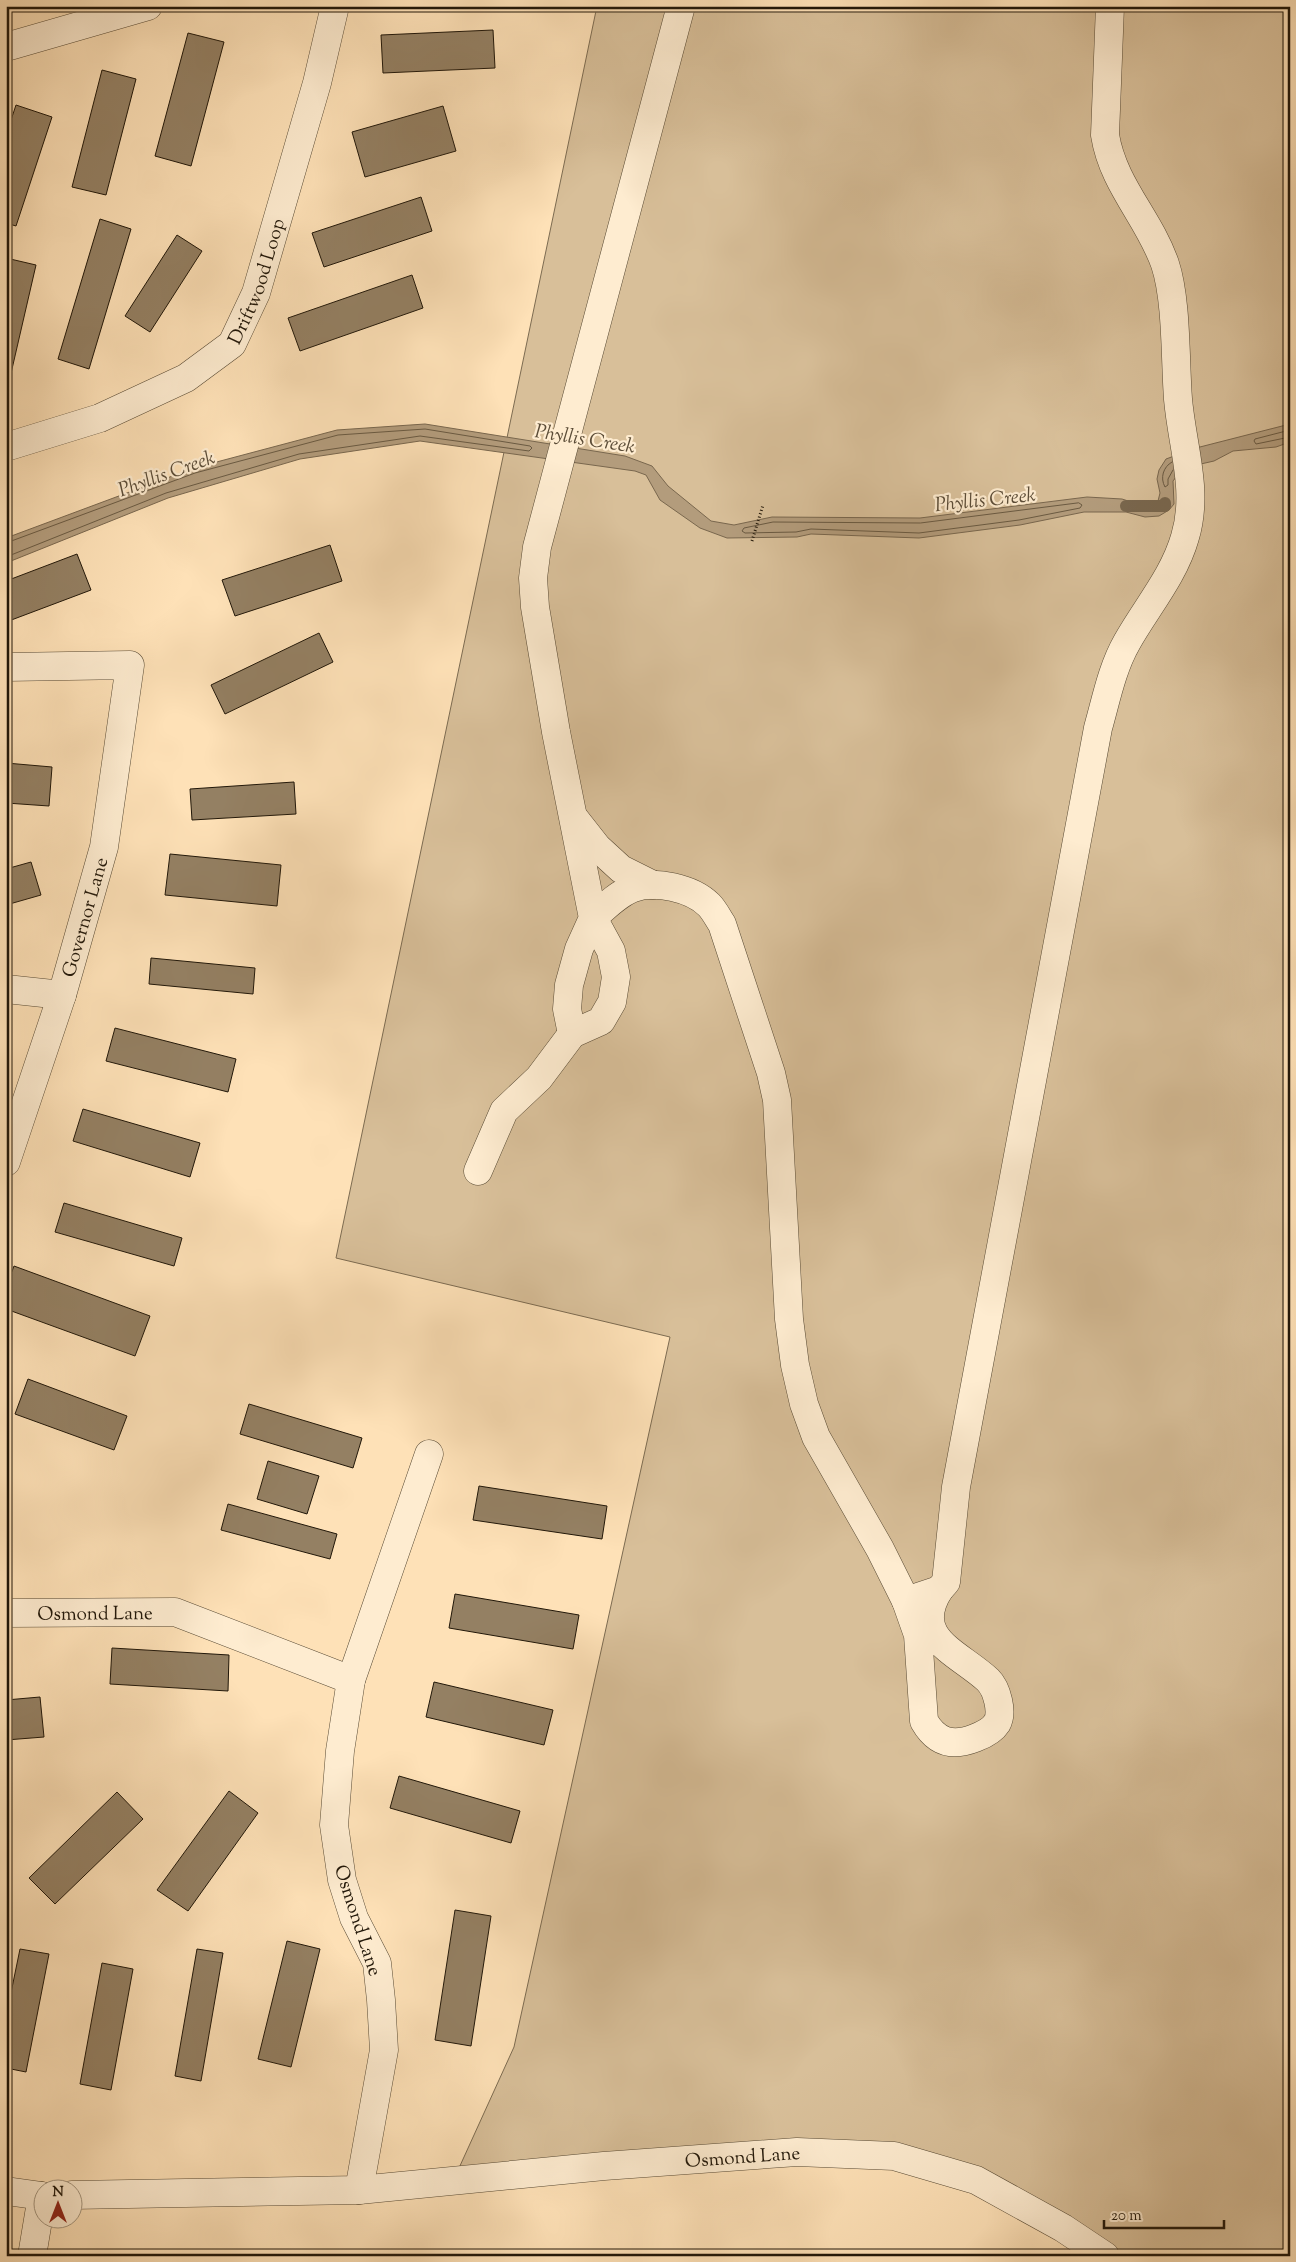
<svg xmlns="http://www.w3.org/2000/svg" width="1296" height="2262" viewBox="0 0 1296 2262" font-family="'Sorts Mill Goudy',serif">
  <rect width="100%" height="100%" fill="#fee1b7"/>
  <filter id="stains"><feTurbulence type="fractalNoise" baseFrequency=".004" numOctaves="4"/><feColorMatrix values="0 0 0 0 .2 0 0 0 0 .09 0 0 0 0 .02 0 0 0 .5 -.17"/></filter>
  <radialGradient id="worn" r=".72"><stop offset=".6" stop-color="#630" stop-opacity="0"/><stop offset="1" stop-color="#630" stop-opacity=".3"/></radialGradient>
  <path fill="#d8bf99" stroke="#7c6b51" d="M597,6H1290V2256H1105L894,2156L454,2179L514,2047L670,1337L336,1258Z"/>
  <path fill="#b39c7c" stroke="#79674e" d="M425,424L625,456L652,466L668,486L711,521L734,525L772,517L920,518L1087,497L1122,499L1150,508L1158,501L1160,493L1157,479L1159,470L1166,459L1196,448L1290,424V442L1276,447L1233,451L1214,461L1183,468L1173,481L1174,504L1169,510L1159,516L1145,517L1126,512H1084L1020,525L919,538L811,534L797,537L727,538L700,528L660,500L646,475L635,471L420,441L300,459L168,498L6,563V538L194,468L337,430Z"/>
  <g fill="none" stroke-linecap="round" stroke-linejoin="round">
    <g stroke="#6a5a42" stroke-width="1">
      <path d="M1290,430L1255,439L1254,441L1256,444L1290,437"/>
      <path d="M1172,462C1163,467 1160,478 1165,487L1168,485V479L1173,470"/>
      <path d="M1079,503L1082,505L1080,508L1019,520L919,533L811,529L796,532L745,533L742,531L744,528L773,522L920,523Z"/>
      <path d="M6,543L195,473L338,435L425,429L530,446L532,448L529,451L420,436L299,454L166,493L6,557"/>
    </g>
    <path stroke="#79674e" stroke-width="12" d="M1126,506H1165V503"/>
  </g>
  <g fill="#948063" stroke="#211709">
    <path d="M493,30L495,68L383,73L381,35Z"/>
    <path d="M188,33L224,42L191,166L155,156Z"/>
    <path d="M102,70L136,79L106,195L72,187Z"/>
    <path d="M16,105L52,117L16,226L6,223V135Z"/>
    <path d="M443,106L456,151L365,177L352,132Z"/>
    <path d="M421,197L432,231L324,267L312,233Z"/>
    <path d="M100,219L131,229L89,369L58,359Z"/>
    <path d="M177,235L202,251L150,332L125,316Z"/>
    <path d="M6,258L36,265L9,382L6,381Z"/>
    <path d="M412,275L423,308L300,351L288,318Z"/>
    <path d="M330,545L342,581L235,616L222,580Z"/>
    <path d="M77,554L91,590L6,622V581Z"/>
    <path d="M319,633L333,662L225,714L211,685Z"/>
    <path d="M6,763L52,767L49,806L6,803Z"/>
    <path d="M294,782L296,814L192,820L190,789Z"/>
    <path d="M170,854L281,865L277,906L165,895Z"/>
    <path d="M31,862L41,895L6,905V869Z"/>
    <path d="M151,958L255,968L253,994L149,984Z"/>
    <path d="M115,1028L236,1059L228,1092L106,1061Z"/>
    <path d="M83,1109L200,1143L190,1177L73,1141Z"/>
    <path d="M64,1203L182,1238L174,1266L55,1232Z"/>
    <path d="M14,1266L150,1316L135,1356L6,1309V1287Z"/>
    <path d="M28,1379L127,1416L114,1450L15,1414Z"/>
    <path d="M249,1404L362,1438L353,1468L240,1434Z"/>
    <path d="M268,1461L319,1476L307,1514L257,1499Z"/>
    <path d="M479,1486L607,1506L602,1539L473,1520Z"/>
    <path d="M228,1504L337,1534L330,1559L221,1530Z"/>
    <path d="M455,1594L579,1615L573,1649L449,1628Z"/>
    <path d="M112,1648L229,1655L228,1691L110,1684Z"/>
    <path d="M434,1682L553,1710L544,1745L426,1717Z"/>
    <path d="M40,1697L44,1737L6,1740V1700Z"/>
    <path d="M399,1776L520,1811L511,1843L390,1808Z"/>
    <path d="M229,1791L258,1813L188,1911L157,1890Z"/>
    <path d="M117,1792L143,1819L55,1904L29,1878Z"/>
    <path d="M455,1910L491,1916L471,2046L435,2040Z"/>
    <path d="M287,1941L320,1949L291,2067L258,2059Z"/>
    <path d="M20,1949L49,1954L26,2072L6,2068V2017Z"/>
    <path d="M197,1949L223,1953L201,2081L175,2076Z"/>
    <path d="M102,1963L133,1969L111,2090L80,2084Z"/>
  </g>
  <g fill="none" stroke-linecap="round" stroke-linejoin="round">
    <defs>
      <g id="minor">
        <path d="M6,47L148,6"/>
        <path id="s1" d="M6,447L100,418L186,378L232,344L256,293L317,83L335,6"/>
        <path d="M6,667L130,665L104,847L62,995L6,1162"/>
        <path d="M575,819L597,847L621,869L653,885"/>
        <path d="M6,989L62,995"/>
        <path d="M572,1034L567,1009L569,985L579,949L593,918L556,732L535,607L533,578L537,547L681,6"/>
        <path d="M478,1171L504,1111L539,1078L572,1034L601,1021L612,1002L616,977L611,951L593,918C605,907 618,894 633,888C655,880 692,888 709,905C714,910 718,918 722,924L771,1073L777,1100L789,1319L795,1365L804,1404L816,1437L880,1549L906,1601L918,1635L924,1721C936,1742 952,1747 975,1738C983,1735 992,1731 997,1723C1003,1712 997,1689 988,1680C959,1653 909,1638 939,1590"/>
        <path d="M906,1601L939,1590L946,1582L956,1487L1098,728C1106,700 1112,668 1127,642C1146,608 1174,576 1185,537C1199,491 1182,446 1178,399C1175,360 1177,300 1165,264C1149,218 1113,185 1105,135L1110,6"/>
        <path id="s2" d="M6,1613L175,1612L351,1680"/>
        <path d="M359,2190L384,2050L381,2000L377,1963L354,1918L342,1880L334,1825L340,1751L351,1680L429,1454"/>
        <path d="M6,2191L42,2196"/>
        <path id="s3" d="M72,2195L359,2190L604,2166L797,2152L894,2156L976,2180L1063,2228L1105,2256"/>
        <path d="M32,2256L42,2196"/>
      </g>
    </defs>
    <use href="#minor" stroke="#584a34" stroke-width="29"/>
    <path stroke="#211709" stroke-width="3" stroke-dasharray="1 2.5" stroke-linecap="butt" d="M752,541L763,505"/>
    <use href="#minor" stroke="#feecd0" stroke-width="28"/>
  </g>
  <g text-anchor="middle" stroke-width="4.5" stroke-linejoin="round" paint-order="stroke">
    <g font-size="19" fill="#211709" stroke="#feecd0">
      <text dy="7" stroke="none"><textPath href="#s1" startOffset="318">Driftwood Loop</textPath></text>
      <text transform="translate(84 917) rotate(-74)" y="7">Governor Lane</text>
      <text dy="7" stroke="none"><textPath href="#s2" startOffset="89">Osmond Lane</textPath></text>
      <text transform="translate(359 1920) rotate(72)" y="7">Osmond Lane</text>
      <text dy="7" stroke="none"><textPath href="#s3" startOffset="672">Osmond Lane</textPath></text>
    </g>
    <g font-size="20" font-style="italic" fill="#5b4c37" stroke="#feecd0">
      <text transform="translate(585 438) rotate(9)" y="7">Phyllis Creek</text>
      <text transform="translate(166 473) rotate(-20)" y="7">Phyllis Creek</text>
      <text transform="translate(985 499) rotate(-6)" y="7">Phyllis Creek</text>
    </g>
  </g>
  <rect width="1296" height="2262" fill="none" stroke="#fee1b7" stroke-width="25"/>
  <rect x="8" y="8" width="1281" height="2247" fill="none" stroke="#211709" stroke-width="2.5"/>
  <rect x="12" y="12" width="1271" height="2237" fill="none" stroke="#211709"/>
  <g transform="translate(58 2204)"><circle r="24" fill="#feecd0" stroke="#a69780"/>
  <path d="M0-4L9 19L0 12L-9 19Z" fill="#8f2418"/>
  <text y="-8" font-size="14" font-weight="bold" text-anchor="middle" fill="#211709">N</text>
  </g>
  <path d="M1104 2220v8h120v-8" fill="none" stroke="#211709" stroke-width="2.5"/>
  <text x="1111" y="2220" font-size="15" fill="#211709" stroke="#feecd0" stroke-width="4" paint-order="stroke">20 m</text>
  <rect width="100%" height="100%" filter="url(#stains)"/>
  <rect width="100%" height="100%" fill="url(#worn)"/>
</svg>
